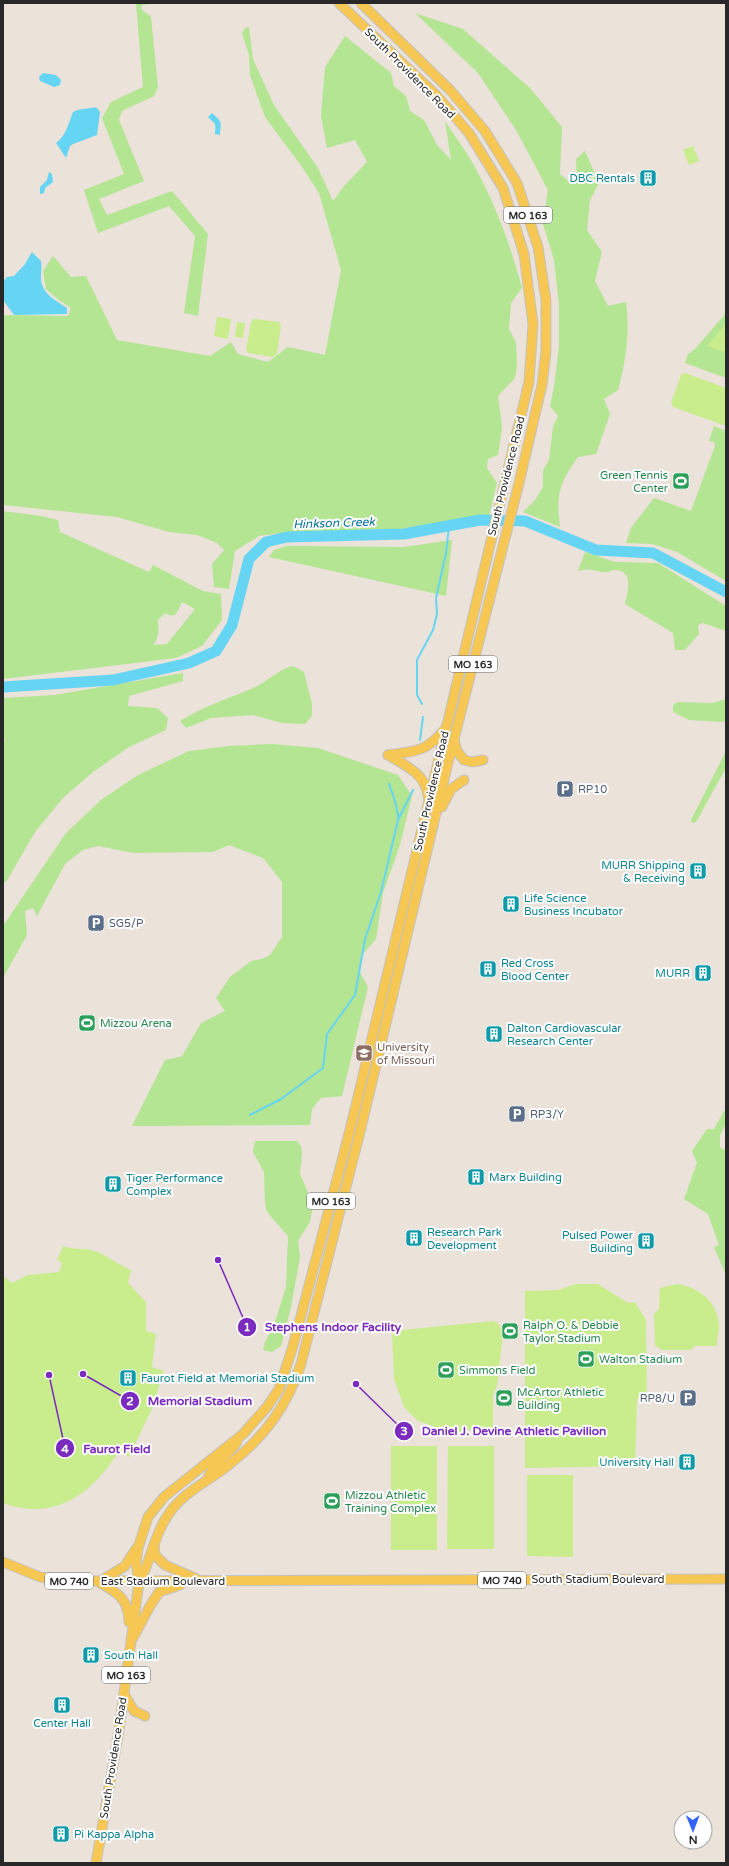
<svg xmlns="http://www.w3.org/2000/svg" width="729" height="1866" viewBox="0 0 729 1866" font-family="'Varela Round',sans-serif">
  <rect width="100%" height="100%" fill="#ebe2d9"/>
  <g fill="#b3e592" fill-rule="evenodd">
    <path d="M136,3H155L142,5L141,9L151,17L158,87L154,96L122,111L119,120L144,181L99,199L107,215L172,191L208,234L198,316L184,313L195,236L169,206L98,233L84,190L124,174L102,118L111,102L143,87Z"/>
    <path d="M415,13L463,29L530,88L562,127L560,174L571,183L577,180L576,159L585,151L599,183L590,200L587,230L602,252L595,281L608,306L626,302C630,331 626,361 618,390L604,399L610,414L596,454L578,457C559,484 556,494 560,527L523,512L535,500L543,487V470L549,460L553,427L558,416L550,406L554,387L559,346V304L554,260L543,224L548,190L516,130L478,73Z"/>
    <path d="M249,27L253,59L274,105L318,168L333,201L344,186L367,162L355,140L327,148L321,116L325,67L345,36L391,73L394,86L406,96L410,111L424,120L437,145L451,160L445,121C454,135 464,148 472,162C495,202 510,244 522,288L511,303L509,329L516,342L517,366L515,378L498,396L502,427L498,455L488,459L487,468L497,483L489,517L405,529L288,532L259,536L235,551L229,589L214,587L212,564L224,550L217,543L197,535L169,532L117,517L3,505V315L68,316L71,308L60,301L46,289L43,271L53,256L71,277L86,276L117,340L210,356L231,342L238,354L268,362L288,347L325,355L341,270L319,193L302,167L265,117L250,75L249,55L242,33L245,28Z"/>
    <path d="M726,313V378L685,363L688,354L695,349Z"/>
    <path d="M714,426L726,431V581L677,552L652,544L626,543L631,528L654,498L691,511L715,446L714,442L709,441Z"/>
    <path d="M3,511L41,516L58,520L60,532L149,572L153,565L203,591L221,594L222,620L202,646L176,658L3,679ZM182,602L195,609L167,644L153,645C159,638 159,630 158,620L165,613L171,616L176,614Z"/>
    <path d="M452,540L446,596L269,557L274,550L287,546L404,547Z"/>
    <path d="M585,552L615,562L658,563L726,606V631L703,623L698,625L699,634L685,650H675L673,633L625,604C628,592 634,570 615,570C612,570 609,572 606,572C594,572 592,567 578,571Z"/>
    <path d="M293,666L304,672L312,704V716L305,724L282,723L253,715L211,718L186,728L180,721C204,706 228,699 253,688C268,682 276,670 293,666Z"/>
    <path d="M183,673V681L129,696L128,706L157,708L168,718L166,730L129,747L93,772L63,798L35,832L6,882L3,883V743L5,740L3,736V698L55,695Z"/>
    <path d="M726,699V721L722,722L689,720L673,712V705L678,702L713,703Z"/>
    <path d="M272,744L318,748L398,775L412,796L400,845L383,893L376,939L363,954L360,972L368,987L342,1096L321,1098L312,1109L310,1125L132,1126L165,1060L182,1056L201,1023L225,1011L216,998L230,977L251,961L262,959L270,955L282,937V882L263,858L229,845L213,852L133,853L98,846L83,850L65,864L37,916L33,908L25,911L27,935L3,978V926L66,833L101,800L138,775L189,751L229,746Z"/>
    <path d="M726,751V768L696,822L692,823L691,820Z"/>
    <path d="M724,1111H726V1124L720,1135V1147L726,1151V1275L714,1247L719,1245L708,1214L684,1199L697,1163L692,1151L707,1129H714Z"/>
    <path d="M255,1141H297L301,1146L302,1154L300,1174L313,1204L310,1222L298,1241L300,1257L291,1307L281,1346L272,1352L263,1350L265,1342L274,1325L286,1287L288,1236L267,1212L265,1203L264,1172L253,1152Z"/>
  </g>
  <g fill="#c9ed8d">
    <path d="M693,146L699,161L689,165L683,150Z"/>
    <path d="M217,317L231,319L228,339L214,336Z"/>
    <path d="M254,319L279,322L281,326L277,354L273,357L248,353L246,349L251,322Z"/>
    <path d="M237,322L245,323L243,338L235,337Z"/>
    <path d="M726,323V353L707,346Z"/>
    <path d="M685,373L726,388V426L673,407L671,403L681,375Z"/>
    <path d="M63,1246C72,1250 82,1248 91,1250C107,1254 117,1265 131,1270L128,1283L146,1302V1331L156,1334L152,1367L164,1371L151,1411L129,1457L119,1451C92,1494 55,1522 3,1503V1276L12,1283L28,1275L59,1272L62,1263L57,1260Z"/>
    <path d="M576,1284H598L628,1303L635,1302L646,1320L647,1398L637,1399L635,1466L525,1468V1291L558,1290Z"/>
    <path d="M677,1284C698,1287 717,1301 719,1324C719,1331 717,1339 717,1346H695L690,1350H662L655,1345L654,1314L659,1309L660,1288Z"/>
    <path d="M493,1321L498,1323L503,1332L497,1386L493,1395V1430H466L463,1432H450L418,1421L404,1407L394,1379L392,1331Z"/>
    <rect x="391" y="1446" width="46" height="104"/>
    <path d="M448,1446H494V1549H447Z"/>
    <path d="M527,1475H573V1557L527,1556Z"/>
  </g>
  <g fill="#66d5f3">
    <path d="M43,73L56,75L61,80L60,85L54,87L40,81L39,77Z"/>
    <path d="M96,107L100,112L97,135L73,144L70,146L66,158L56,143C66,136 69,122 73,112C80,108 88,109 96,107Z"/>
    <path d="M212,113C223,123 221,120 220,135L215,134C216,122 216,125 208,117Z"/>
    <path d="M49,172L52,174L53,182L45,188L44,193L40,194V187L47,180Z"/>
    <path d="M32,252L41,261C42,266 41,271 41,276C40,293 55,300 67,308V314L14,315L3,300V282L7,277L14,276L25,264Z"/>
  </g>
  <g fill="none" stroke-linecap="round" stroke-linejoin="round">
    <g stroke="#66d5f3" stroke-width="2">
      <path d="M422,704L417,695V660L433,630L437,614L436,598L446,553L449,526"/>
      <path d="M420,740L423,717"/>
      <path d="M389,784L395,801L399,819"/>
      <path d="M250,1115L281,1099L323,1068L327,1034L355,995L365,939L381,892L398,820L413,790"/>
    </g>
    <path stroke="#66d5f3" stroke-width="11" d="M3,687L113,680L189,663L216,651L232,625L249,559L266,542L287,537L404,534L480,520L525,521L596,550L653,553L726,592"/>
    <defs>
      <g id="primary">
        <path d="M454,740L457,751L464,760L472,762L483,760"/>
        <path d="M388,755C405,765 426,774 428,796"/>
        <path d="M388,755C418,751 426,752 446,728"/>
        <path d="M442,807L451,789L464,780"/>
        <path d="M208,1478C212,1464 229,1455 237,1442"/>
        <path d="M154,1545L155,1555L165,1565L197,1579"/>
        <path d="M3,1562L40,1577L73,1581L726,1579"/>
        <path d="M139,1582C152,1559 154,1534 170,1512C186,1490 211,1480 231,1463C266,1435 287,1406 301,1364L361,1128L447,767L519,483L542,385L546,351V300L538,247L517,183L485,131L450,90L361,3"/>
        <path d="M129,1622C128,1597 118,1594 99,1582L125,1566L136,1549"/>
        <path d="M133,1638L150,1606L159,1592L180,1585"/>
        <path d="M124,1694L134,1711L145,1716"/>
        <path d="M96,1863L119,1730L139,1582L136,1562L138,1548L148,1517L164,1497L243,1434L267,1407L279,1389L293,1346L350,1130L529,382L533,324L524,254L503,188L469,133L437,96L339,3"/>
      </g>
    </defs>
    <use href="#primary" stroke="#c3c3c3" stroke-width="11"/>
    <use href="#primary" stroke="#f6c753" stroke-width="9"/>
  </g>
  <defs>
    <symbol id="building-square" viewBox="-11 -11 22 22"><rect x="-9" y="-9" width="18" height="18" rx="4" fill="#0f9aa8" stroke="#fff"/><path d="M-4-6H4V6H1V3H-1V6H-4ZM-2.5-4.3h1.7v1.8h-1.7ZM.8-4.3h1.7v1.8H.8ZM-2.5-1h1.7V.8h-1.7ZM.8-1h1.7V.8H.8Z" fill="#fff"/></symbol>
    <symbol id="stadium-square" viewBox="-11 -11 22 22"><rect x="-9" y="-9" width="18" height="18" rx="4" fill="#2e9e5b" stroke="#fff"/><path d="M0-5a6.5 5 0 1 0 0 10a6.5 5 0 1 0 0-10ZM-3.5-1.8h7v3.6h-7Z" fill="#fff"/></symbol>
    <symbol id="parking-square" viewBox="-11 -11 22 22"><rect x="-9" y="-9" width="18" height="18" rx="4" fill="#5c6f8a" stroke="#fff"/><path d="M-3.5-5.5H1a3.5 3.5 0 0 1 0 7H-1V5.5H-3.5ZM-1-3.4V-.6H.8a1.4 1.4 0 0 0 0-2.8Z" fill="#fff"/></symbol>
    <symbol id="university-square" viewBox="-11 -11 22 22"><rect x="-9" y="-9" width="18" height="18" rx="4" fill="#8d6e63" stroke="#fff"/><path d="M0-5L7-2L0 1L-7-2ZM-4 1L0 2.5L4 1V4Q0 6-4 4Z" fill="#fff"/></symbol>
  </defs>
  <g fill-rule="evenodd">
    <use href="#building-square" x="638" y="168" width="20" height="20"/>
    <use href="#stadium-square" x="671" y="471" width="20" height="20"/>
    <use href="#parking-square" x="555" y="779" width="20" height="20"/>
    <use href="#building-square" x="688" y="861" width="20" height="20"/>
    <use href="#building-square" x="501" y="894" width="20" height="20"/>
    <use href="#parking-square" x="86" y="913" width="20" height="20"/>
    <use href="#building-square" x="478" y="959" width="20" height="20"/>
    <use href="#building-square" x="693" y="963" width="20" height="20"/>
    <use href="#stadium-square" x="77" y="1013" width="20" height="20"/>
    <use href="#building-square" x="484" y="1024" width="20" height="20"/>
    <use href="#university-square" x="354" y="1043" width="20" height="20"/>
    <use href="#parking-square" x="507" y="1104" width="20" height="20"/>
    <use href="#building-square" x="466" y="1167" width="20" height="20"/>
    <use href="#building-square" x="103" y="1174" width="20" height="20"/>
    <use href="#building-square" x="404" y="1228" width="20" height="20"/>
    <use href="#building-square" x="636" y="1231" width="20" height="20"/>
    <use href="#stadium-square" x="500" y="1321" width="20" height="20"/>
    <use href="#stadium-square" x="576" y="1349" width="20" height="20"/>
    <use href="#stadium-square" x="436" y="1360" width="20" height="20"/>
    <use href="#building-square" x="118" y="1368" width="20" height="20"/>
    <use href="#stadium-square" x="494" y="1388" width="20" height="20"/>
    <use href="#parking-square" x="678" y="1388" width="20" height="20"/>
    <use href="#building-square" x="677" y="1452" width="20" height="20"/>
    <use href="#stadium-square" x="322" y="1491" width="20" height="20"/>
    <use href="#building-square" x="81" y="1645" width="20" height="20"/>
    <use href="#building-square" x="52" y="1695" width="20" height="20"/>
    <use href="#building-square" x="51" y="1824" width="20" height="20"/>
  </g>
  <g text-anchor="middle" stroke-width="4" stroke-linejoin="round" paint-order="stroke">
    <g fill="#fff" stroke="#686868" stroke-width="1">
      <rect x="504" y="207" width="48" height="16" rx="3"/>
      <rect x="449" y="656" width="48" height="16" rx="3"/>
      <rect x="307" y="1193" width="48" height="16" rx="3"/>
      <rect x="478" y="1572" width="48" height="16" rx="3"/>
      <rect x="45" y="1573" width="48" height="16" rx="3"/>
      <rect x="102" y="1667" width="48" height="16" rx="3"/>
    </g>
    <g font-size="10" font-weight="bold" fill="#282828">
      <text x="528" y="219">MO 163</text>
      <text x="473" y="668">MO 163</text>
      <text x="331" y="1205">MO 163</text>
      <text x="502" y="1584">MO 740</text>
      <text x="69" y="1585">MO 740</text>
      <text x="126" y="1679">MO 163</text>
    </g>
    <g font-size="11" fill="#282828" stroke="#fff">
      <text transform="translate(410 73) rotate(45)" y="4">South Providence Road</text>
      <text transform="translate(506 476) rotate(-76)" y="4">South Providence Road</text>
      <text transform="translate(431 791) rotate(-77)" y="4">South Providence Road</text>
      <text x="598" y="1583">South Stadium Boulevard</text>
      <text x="163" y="1585">East Stadium Boulevard</text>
      <text transform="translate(113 1758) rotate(-81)" y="4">South Providence Road</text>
    </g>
    <g font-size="11" fill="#0d838f" stroke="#fff" text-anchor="start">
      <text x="635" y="182" text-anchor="end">DBC Rentals</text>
      <text x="685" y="869" text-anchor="end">MURR Shipping<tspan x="685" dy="13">&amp; Receiving</tspan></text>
      <text x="524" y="902">Life Science<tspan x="524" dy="13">Business Incubator</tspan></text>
      <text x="501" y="967">Red Cross<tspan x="501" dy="13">Blood Center</tspan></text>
      <text x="690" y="977" text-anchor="end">MURR</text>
      <text x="507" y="1032">Dalton Cardiovascular<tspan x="507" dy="13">Research Center</tspan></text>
      <text x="489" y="1181">Marx Building</text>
      <text x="126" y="1182">Tiger Performance<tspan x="126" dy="13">Complex</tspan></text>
      <text x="427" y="1236">Research Park<tspan x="427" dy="13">Development</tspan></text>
      <text x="633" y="1239" text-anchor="end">Pulsed Power<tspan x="633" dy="13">Building</tspan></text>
      <text x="141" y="1382">Faurot Field at Memorial Stadium</text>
      <text x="674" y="1466" text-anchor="end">University Hall</text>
      <text x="104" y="1659">South Hall</text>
      <text x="62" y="1727" text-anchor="middle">Center Hall</text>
      <text x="74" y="1838">Pi Kappa Alpha</text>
    </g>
    <g font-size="11" fill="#27864d" stroke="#fff" text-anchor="start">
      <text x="668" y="479" text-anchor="end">Green Tennis<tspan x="668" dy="13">Center</tspan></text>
      <text x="100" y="1027">Mizzou Arena</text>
      <text x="523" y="1329">Ralph O. &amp; Debbie<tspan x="523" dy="13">Taylor Stadium</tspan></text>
      <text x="599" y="1363">Walton Stadium</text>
      <text x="459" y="1374">Simmons Field</text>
      <text x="517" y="1396">McArtor Athletic<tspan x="517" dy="13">Building</tspan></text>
      <text x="345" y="1499">Mizzou Athletic<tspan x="345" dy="13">Training Complex</tspan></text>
    </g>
    <g font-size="11" fill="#4e5e75" stroke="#fff" text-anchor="start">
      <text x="578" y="793">RP10</text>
      <text x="109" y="927">SG5/P</text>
      <text x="530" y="1118">RP3/Y</text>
      <text x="675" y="1402" text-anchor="end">RP8/U</text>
    </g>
    <g font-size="11" fill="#785e54" stroke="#fff" text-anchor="start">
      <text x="377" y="1051">University<tspan x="377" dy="13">of Missouri</tspan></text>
    </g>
    <g font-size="12" font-style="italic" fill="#08719c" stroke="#fff">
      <text transform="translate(334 523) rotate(-2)" y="4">Hinkson Creek</text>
    </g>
  </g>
  <path fill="none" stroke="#7b2cbf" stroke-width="1.5" d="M218 1260L247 1327M83 1374L130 1401M356 1384L404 1431M49 1375L65 1448"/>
  <g fill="#7b2cbf" stroke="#fff" stroke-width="1.5">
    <circle cx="218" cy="1260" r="4"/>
    <circle cx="83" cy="1374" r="4"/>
    <circle cx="356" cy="1384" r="4"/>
    <circle cx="49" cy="1375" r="4"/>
    <circle cx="247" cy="1327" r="10"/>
    <circle cx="130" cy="1401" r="10"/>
    <circle cx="404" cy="1431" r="10"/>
    <circle cx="65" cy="1448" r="10"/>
  </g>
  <g font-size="12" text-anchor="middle" font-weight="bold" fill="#fff">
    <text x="247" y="1331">1</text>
    <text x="130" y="1405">2</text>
    <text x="404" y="1435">3</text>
    <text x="65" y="1453">4</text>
  </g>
  <g font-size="12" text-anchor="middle" font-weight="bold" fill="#7b2cbf" stroke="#fff" stroke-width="4" stroke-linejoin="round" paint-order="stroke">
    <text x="333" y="1331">Stephens Indoor Facility</text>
    <text x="200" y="1405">Memorial Stadium</text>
    <text x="514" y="1435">Daniel J. Devine Athletic Pavilion</text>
    <text x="117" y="1453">Faurot Field</text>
  </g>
  <rect width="729" height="1866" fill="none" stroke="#282828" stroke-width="8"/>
  <g transform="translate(693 1830) rotate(179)"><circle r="19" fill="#ffffff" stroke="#a9a9a9"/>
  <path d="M0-3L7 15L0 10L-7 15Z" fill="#3263ff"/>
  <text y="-6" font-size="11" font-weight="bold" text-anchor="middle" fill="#282828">N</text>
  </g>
</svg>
